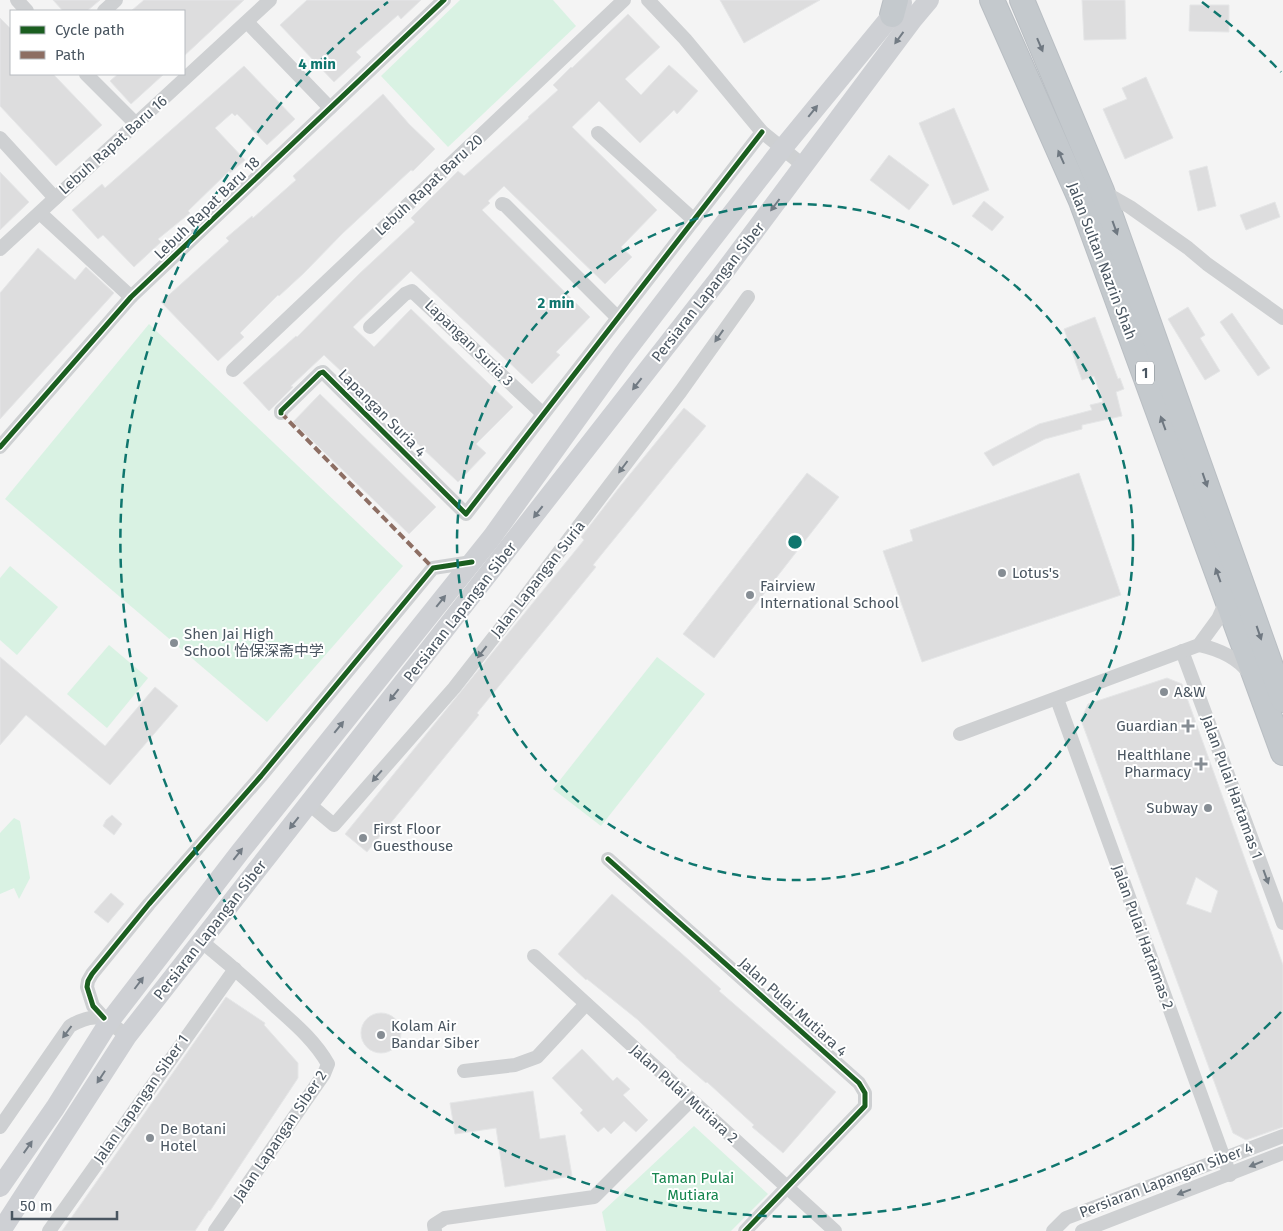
<svg xmlns="http://www.w3.org/2000/svg" width="1283" height="1231" viewBox="0 0 1283 1231" font-family="'Fira Sans','Noto Sans SC',sans-serif">
  <rect width="100%" height="100%" fill="#f4f4f4"/>
  <g fill="#d9f2e3">
    <path d="M460,0H553L576,26L448,147L381,76Z"/>
    <path d="M149,324L403,566L267,722L5,499Z"/>
    <path d="M10,566L58,607L17,655L0,640V578Z"/>
    <path d="M109,645L148,678L107,728L67,694Z"/>
    <path d="M657,657L705,694L601,826L553,789Z"/>
    <path d="M14,818L20,821L21,826L30,878L19,899L14,888L0,894V833Z"/>
    <path d="M694,1126L768,1194L731,1231H606L602,1212Z"/>
  </g>
  <g fill="#ddddde" stroke="#e5e6e7" fill-rule="evenodd">
    <path d="M53,0H100L87,11H63Z"/>
    <path d="M144,0H244L184,56V11H131Z"/>
    <path d="M307,0H421L401,19L398,15L356,52L361,57L334,82L280,25Z"/>
    <path d="M720,0H820L744,43Z"/>
    <path d="M1082,0H1125L1126,39L1084,40Z"/>
    <path d="M1190,5H1229V32L1189,31Z"/>
    <path d="M628,14L660,47L625,79L641,95L669,65L698,91L677,114L674,110L640,143L599,101L572,127L657,210L621,247L632,257L605,284L504,186L488,201L490,203L482,210L590,317L556,352L560,355L532,384L411,271L353,327L374,347L411,309L513,407L476,444L486,453L458,482L324,355L291,386L293,387L269,411L243,383L296,336L297,337L359,274L415,222L411,218L458,171L464,176L529,118L528,117L558,90L553,85L571,67L572,68Z"/>
    <path d="M0,18L11,29V74H53L102,125L56,166L0,106Z"/>
    <path d="M244,66L295,119L267,145L237,114L235,116L232,113L215,128L245,160L230,173L229,171L188,211L190,213L158,239L161,242L134,267L103,235L98,239L72,210L102,184L105,188Z"/>
    <path d="M118,74H164L131,104L110,81Z"/>
    <path d="M1146,77L1173,138L1125,159L1103,109L1127,99L1122,88Z"/>
    <path d="M383,94L409,124L435,149L413,171L411,170L343,233L304,273L279,296L278,295L240,333L244,337L218,361L161,302L229,241L226,238L252,216L253,218L296,180L293,176Z"/>
    <path d="M954,108L989,190L953,205L919,123Z"/>
    <path d="M889,155L929,185L909,210L870,180Z"/>
    <path d="M1207,166L1216,206L1198,211L1189,171Z"/>
    <path d="M0,172L29,202L0,230Z"/>
    <path d="M984,201L1004,217L992,231L972,216Z"/>
    <path d="M1275,202L1280,217L1246,230L1240,215Z"/>
    <path d="M38,248L75,280L86,267L114,293L0,419V293Z"/>
    <path d="M1188,307L1205,335L1200,338L1220,371L1205,380L1168,319Z"/>
    <path d="M1232,313L1270,368L1258,376L1220,322Z"/>
    <path d="M1095,317L1118,379L1120,378L1124,389L1116,392L1122,416L1082,425V429L1045,439L993,466L984,453L1039,424L1092,410L1090,405L1103,402L1094,376L1082,380L1064,329Z"/>
    <path d="M320,394L436,507L409,534L293,422Z"/>
    <path d="M684,408L706,426L593,565L596,567L477,713L479,715L367,852L345,834L584,540L581,537L618,489Z"/>
    <path d="M807,473L839,497L714,658L683,634Z"/>
    <path d="M1079,473L1121,595L922,662L883,551L913,541L910,530Z"/>
    <path d="M0,657L105,746L155,687L178,706L110,785L26,715L0,745Z"/>
    <path d="M1167,678L1182,684L1283,965V1127L1246,1140L1233,1133L1081,720L1088,704ZM1196,877L1218,891L1211,913L1186,904Z"/>
    <path d="M112,815L122,824L114,835L103,826L106,820Z"/>
    <path d="M111,893L124,904L108,923L94,912Z"/>
    <path d="M612,894L681,953L721,989L719,991L836,1092L783,1153L752,1127L754,1125L707,1082L706,1083L676,1057V1056L638,1020L587,979L586,980L558,954Z"/>
    <path d="M226,997L265,1023L264,1025L298,1063V1078L210,1211L209,1210L195,1231H62Z"/>
    <circle cx="381" cy="1033" r="20"/>
    <path d="M582,1049L613,1081L617,1077L630,1089L623,1095L648,1120L636,1132L624,1121L611,1134L604,1127L598,1132L580,1113L583,1110L552,1078Z"/>
    <path d="M533,1091L540,1139L565,1135L572,1176L505,1187L496,1128L455,1134L450,1103Z"/>
  </g>
  <g fill="none" stroke-linecap="round" stroke-linejoin="round">
    <defs>
      <g id="trunk">
        <path d="M992,0L1081,201L1283,753"/>
        <path d="M1022,0L1102,191L1283,700"/>
        <path d="M892,15L896,0"/>
      </g>
    </defs>
    <use href="#trunk" stroke="#b9bec3" stroke-width="26"/>
    <g stroke="#ced0d2" stroke-width="14">
      <path d="M17,0L27,11"/>
      <path d="M648,0L685,39L762,132L804,166"/>
      <path d="M104,11L116,0"/>
      <path d="M247,22L330,108"/>
      <path d="M86,74L136,124"/>
      <path d="M598,133L694,220"/>
      <path d="M0,138L55,198"/>
      <path d="M1102,191L1130,207L1188,248L1207,264L1283,318"/>
      <path d="M502,204L505,205L618,318"/>
      <path d="M40,213L131,297"/>
      <path d="M0,249L270,0"/>
      <path d="M370,327L405,294L412,291L543,414"/>
      <path d="M233,370L624,0"/>
      <path d="M281,413V411L320,373L323,372L466,514L762,132"/>
      <path d="M0,447L131,297L444,0"/>
      <path d="M1199,645C1217,649 1237,657 1249,673"/>
      <path d="M1182,651L1283,923"/>
      <path d="M1057,699L1230,1175"/>
      <path d="M960,734L1199,645L1218,619L1227,599"/>
      <path d="M309,804L334,825L454,688L515,610L681,391L748,297"/>
      <path d="M608,859L859,1083L865,1093V1106L745,1231"/>
      <path d="M201,941C227,962 252,984 276,1007C296,1025 315,1041 328,1064L324,1074L215,1231"/>
      <path d="M534,956L835,1231"/>
      <path d="M104,1018L93,1006L87,987L88,981L92,974L149,904L261,776L433,568L472,562"/>
      <path d="M464,1071L515,1065L537,1057L586,1004"/>
      <path d="M0,1127L70,1026C98,1010 104,1018 127,1036"/>
      <path d="M49,1231L235,969"/>
      <path d="M435,1231L434,1225L445,1218L594,1197L691,1100"/>
      <path d="M1053,1231L1066,1218L1283,1136"/>
      <path d="M1082,1231L1283,1153"/>
    </g>
    <g stroke="#ced0d4" stroke-width="20">
      <path d="M0,1187L55,1108L109,1022L240,852L492,537L623,355L699,256L782,149L902,3"/>
      <path d="M1,1231L127,1036L721,276L913,19L929,0"/>
    </g>
    <use href="#trunk" stroke="#c4c9cd" stroke-width="24"/>
    <path stroke="#8d6e63" stroke-width="4" stroke-dasharray="8 4" stroke-linecap="butt" d="M281,413L433,568"/>
    <defs>
      <g id="cycleway">
        <path d="M281,413V411L320,373L323,372L466,514L762,132"/>
        <path d="M0,447L131,297L444,0"/>
        <path d="M608,859L859,1083L865,1093V1106L745,1231"/>
        <path d="M104,1018L93,1006L87,987L88,981L92,974L149,904L261,776L433,568L472,562"/>
      </g>
    </defs>
    <use href="#cycleway" stroke="#fff" stroke-width="8"/>
    <use href="#cycleway" stroke="#1b5e20" stroke-width="5"/>
  </g>
  <defs><path id="oneway-solid" d="M-6-.8H1V-3.2L6.5 0L1 3.2V.8H-6Z" transform="scale(1.25)"/></defs>
  <g fill="#727b84">
    <use href="#oneway-solid" transform="translate(899 38) rotate(126)"/>
    <use href="#oneway-solid" transform="translate(813 111) rotate(-51)"/>
    <use href="#oneway-solid" transform="translate(775 205) rotate(127)"/>
    <use href="#oneway-solid" transform="translate(637 384) rotate(128)"/>
    <use href="#oneway-solid" transform="translate(538 512) rotate(128)"/>
    <use href="#oneway-solid" transform="translate(441 601) rotate(-51)"/>
    <use href="#oneway-solid" transform="translate(394 695) rotate(128)"/>
    <use href="#oneway-solid" transform="translate(339 727) rotate(-51)"/>
    <use href="#oneway-solid" transform="translate(294 823) rotate(128)"/>
    <use href="#oneway-solid" transform="translate(238 854) rotate(-52)"/>
    <use href="#oneway-solid" transform="translate(139 983) rotate(-53)"/>
    <use href="#oneway-solid" transform="translate(101 1077) rotate(123)"/>
    <use href="#oneway-solid" transform="translate(28 1147) rotate(-55)"/>
  </g>
  <g fill="#6f7881">
    <use href="#oneway-solid" transform="translate(1040 45) rotate(67)"/>
    <use href="#oneway-solid" transform="translate(1061 157) rotate(-114)"/>
    <use href="#oneway-solid" transform="translate(1115 228) rotate(70)"/>
    <use href="#oneway-solid" transform="translate(1163 423) rotate(-110)"/>
    <use href="#oneway-solid" transform="translate(1205 480) rotate(71)"/>
    <use href="#oneway-solid" transform="translate(1218 575) rotate(-110)"/>
    <use href="#oneway-solid" transform="translate(1259 633) rotate(71)"/>
  </g>
  <g fill="#727b83">
    <use href="#oneway-solid" transform="translate(719 336) rotate(125)"/>
    <use href="#oneway-solid" transform="translate(623 467) rotate(127)"/>
    <use href="#oneway-solid" transform="translate(482 652) rotate(128)"/>
    <use href="#oneway-solid" transform="translate(377 776) rotate(131)"/>
    <use href="#oneway-solid" transform="translate(1266 877) rotate(70)"/>
    <use href="#oneway-solid" transform="translate(67 1032) rotate(127)"/>
    <use href="#oneway-solid" transform="translate(1256 1164) rotate(158)"/>
    <use href="#oneway-solid" transform="translate(1184 1192) rotate(159)"/>
  </g>
  <g fill="none" stroke="#0f766e" stroke-width="2.5" stroke-dasharray="9 6">
    <circle cx="795" cy="542" r="338"/>
    <path d="M1281 1012A676 676 0 1 1 388 2M1202 2A676 676 0 0 1 1281 72"/>
  </g>
  <g fill="#868d94" stroke="#fff" stroke-width="2">
    <circle cx="1002" cy="573" r="5"/>
    <circle cx="750" cy="595" r="5"/>
    <circle cx="174" cy="643" r="5"/>
    <circle cx="1164" cy="692" r="5"/>
    <path d="M1185.5 718.5h5v5h5v5h-5v5h-5v-5h-5v-5h5z"/>
    <path d="M1198.5 756.5h5v5h5v5h-5v5h-5v-5h-5v-5h5z"/>
    <circle cx="1208" cy="808" r="5"/>
    <circle cx="363" cy="838" r="5"/>
    <circle cx="381" cy="1035" r="5"/>
    <circle cx="150" cy="1138" r="5"/>
  </g>
  <g text-anchor="middle" stroke-width="4" stroke-linejoin="round" paint-order="stroke">
    <rect fill="#fff" stroke="#808990" stroke-width="1" x="1136" y="361.5" width="18" height="23" rx="4"/>
    <g font-size="14" font-weight="bold" fill="#4a5661">
      <text x="1145" y="378">1</text>
    </g>
    <g font-size="15" fill="#4a5661" stroke="#fff">
      <text transform="translate(113 145) rotate(-42)" y="5">Lebuh Rapat Baru 16</text>
      <text transform="translate(429 185) rotate(-43)" y="5">Lebuh Rapat Baru 20</text>
      <text transform="translate(207 208) rotate(-44)" y="5">Lebuh Rapat Baru 18</text>
      <text transform="translate(1102 261) rotate(69)" y="5">Jalan Sultan Nazrin Shah</text>
      <text transform="translate(708 292) rotate(-52)" y="5">Persiaran Lapangan Siber</text>
      <text transform="translate(469 343) rotate(44)" y="5">Lapangan Suria 3</text>
      <text transform="translate(382 413) rotate(45)" y="5">Lapangan Suria 4</text>
      <text transform="translate(538 579) rotate(-52)" y="5">Jalan Lapangan Suria</text>
      <text transform="translate(460 612) rotate(-52)" y="5">Persiaran Lapangan Siber</text>
      <text transform="translate(1232 787) rotate(70)" y="5">Jalan Pulai Hartamas 1</text>
      <text transform="translate(210 930) rotate(-52)" y="5">Persiaran Lapangan Siber</text>
      <text transform="translate(1143 937) rotate(70)" y="5">Jalan Pulai Hartamas 2</text>
      <text transform="translate(793 1007) rotate(42)" y="5">Jalan Pulai Mutiara 4</text>
      <text transform="translate(684 1094) rotate(42)" y="5">Jalan Pulai Mutiara 2</text>
      <text transform="translate(141 1099) rotate(-55)" y="5">Jalan Lapangan Siber 1</text>
      <text transform="translate(280 1136) rotate(-56)" y="5">Jalan Lapangan Siber 2</text>
      <text transform="translate(1166 1180) rotate(-21)" y="5">Persiaran Lapangan Siber 4</text>
    </g>
    <g font-size="15" fill="#4a5661" stroke="#fff" text-anchor="start">
      <text x="1012" y="578">Lotus's</text>
      <text x="760" y="591">Fairview<tspan x="760" dy="17">International School</tspan></text>
      <text x="184" y="639">Shen Jai High<tspan x="184" dy="17">School 怡保深斋中学</tspan></text>
      <text x="1174" y="697">A&amp;W</text>
      <text x="1178" y="731" text-anchor="end">Guardian</text>
      <text x="1191" y="760" text-anchor="end">Healthlane<tspan x="1191" dy="17">Pharmacy</tspan></text>
      <text x="1198" y="813" text-anchor="end">Subway</text>
      <text x="373" y="834">First Floor<tspan x="373" dy="17">Guesthouse</tspan></text>
      <text x="391" y="1031">Kolam Air<tspan x="391" dy="17">Bandar Siber</tspan></text>
      <text x="160" y="1134">De Botani<tspan x="160" dy="17">Hotel</tspan></text>
    </g>
    <g font-size="15" fill="#17864f" stroke="#fff">
      <text x="693" y="1183">Taman Pulai<tspan x="693" dy="17">Mutiara</tspan></text>
    </g>
  </g>
  <circle cx="795" cy="542" r="8" fill="#0f766e" stroke="#fff" stroke-width="2.5"/>
  <g font-size="15" text-anchor="middle" font-weight="bold" fill="#0f766e" stroke="#fff" stroke-width="4" stroke-linejoin="round" paint-order="stroke">
    <text x="317" y="69">4 min</text>
    <text x="556" y="308">2 min</text>
  </g>
  <rect x="10" y="10" width="175" height="65" fill="#ffffff" stroke="#b7bbc0"/>
  <rect x="20" y="26" width="25" height="8" fill="#1b5e20" stroke="#b7bbc0"/>
  <text x="55" y="35" font-size="15" fill="#4a5661">Cycle path</text>
  <rect x="20" y="51" width="25" height="8" fill="#8d6e63" stroke="#b7bbc0"/>
  <text x="55" y="60" font-size="15" fill="#4a5661">Path</text>
  <path d="M12 1211v8h105v-8" fill="none" stroke="#4a5661" stroke-width="2.5"/>
  <text x="20" y="1211" font-size="15" fill="#4a5661" stroke="#ffffff" stroke-width="4" paint-order="stroke">50 m</text>
</svg>
